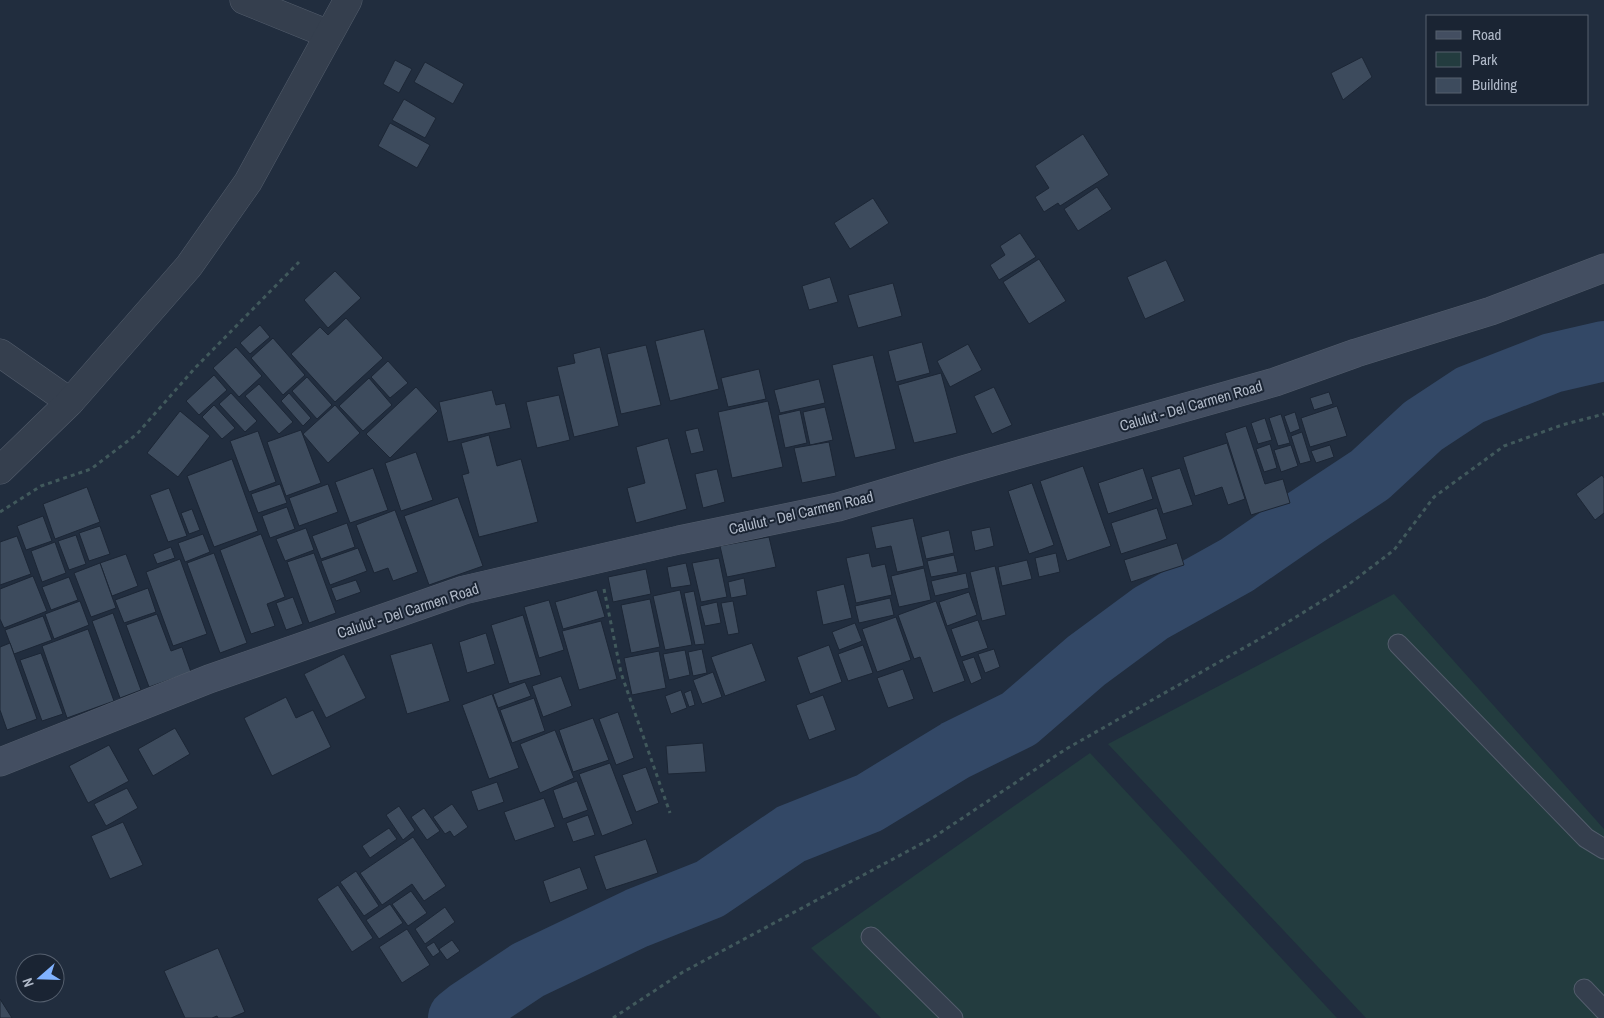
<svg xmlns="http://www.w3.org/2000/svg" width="1604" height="1018" viewBox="0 0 1604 1018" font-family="'Archivo Narrow',sans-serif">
  <rect width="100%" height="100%" fill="#212d3e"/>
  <g fill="#233c3f">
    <path d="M1394,594L1604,829V1018H1366L1108,744Z"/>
    <path d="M1090,753L1337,1018H881L811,948Z"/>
  </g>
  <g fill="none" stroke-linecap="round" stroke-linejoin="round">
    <path stroke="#334866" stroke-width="60" d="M458,1018L468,1010L528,970L637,918L710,889L791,834L869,803L956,750L1019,719L1086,661L1151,613L1237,565L1305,518L1370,475L1423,426L1470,395L1552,363L1604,351"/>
  </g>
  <g fill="#3d4b5d" stroke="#1c2635">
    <path d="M1362,57L1372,77L1343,100L1331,73Z"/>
    <path d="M395,60L412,69L399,93L383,84Z"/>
    <path d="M425,62L464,84L453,104L414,82Z"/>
    <path d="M404,99L436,118L425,138L392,120Z"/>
    <path d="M390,123L430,145L417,168L378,146Z"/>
    <path d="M1083,134L1109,175L1060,206L1058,203L1044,212L1035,197L1049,188L1035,166Z"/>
    <path d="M1097,187L1112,209L1078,231L1064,209Z"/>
    <path d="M873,198L889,223L850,249L834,223Z"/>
    <path d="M1020,233L1036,257L999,280L990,265L1005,255L1000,246Z"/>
    <path d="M1039,259L1066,301L1029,324L1003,282Z"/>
    <path d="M1166,260L1185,301L1145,319L1127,277Z"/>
    <path d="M335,271L361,298L328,328L304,300Z"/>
    <path d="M830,277L838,302L809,310L802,286Z"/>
    <path d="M893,283L902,316L858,328L848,295Z"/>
    <path d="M346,318L383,358L335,402L291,354L320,327L328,335Z"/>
    <path d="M260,325L270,337L250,354L240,343Z"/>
    <path d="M704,329L719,389L670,401L655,341Z"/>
    <path d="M273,338L305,375L283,395L251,358Z"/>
    <path d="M922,342L930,373L896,382L888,351Z"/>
    <path d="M968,344L982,370L950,387L937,361Z"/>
    <path d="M646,345L661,405L621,414L607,354Z"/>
    <path d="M236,347L262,376L239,397L213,368Z"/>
    <path d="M600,347L619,426L574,437L557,367L575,363L573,354Z"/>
    <path d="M873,355L896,449L855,458L832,365Z"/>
    <path d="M388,361L408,383L390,398L371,377Z"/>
    <path d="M759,369L766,399L728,407L721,378Z"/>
    <path d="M941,373L957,433L914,443L898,385Z"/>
    <path d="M214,375L227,390L199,415L186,401Z"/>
    <path d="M307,377L332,405L317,419L292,391Z"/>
    <path d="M369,378L392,405L363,431L339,406Z"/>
    <path d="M819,379L825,403L780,413L774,390Z"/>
    <path d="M259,384L293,422L279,434L245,396Z"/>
    <path d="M416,387L438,411L390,458L366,434Z"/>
    <path d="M994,387L1012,425L992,434L974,396Z"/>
    <path d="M492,390L496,405L505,403L511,428L448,442L439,402Z"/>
    <path d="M1329,392L1333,404L1314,410L1310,398Z"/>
    <path d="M231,393L257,421L245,432L219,404Z"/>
    <path d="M289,393L311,418L303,426L281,401Z"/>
    <path d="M559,395L570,440L537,448L526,402Z"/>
    <path d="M768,401L783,467L732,478L718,412Z"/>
    <path d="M214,405L235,428L222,439L202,417Z"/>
    <path d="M335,405L360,433L328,463L303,434Z"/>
    <path d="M1337,406L1347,436L1310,447L1301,418Z"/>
    <path d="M825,407L833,440L810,445L803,412Z"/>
    <path d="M800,410L807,443L785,448L778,415Z"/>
    <path d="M180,411L210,436L178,477L147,453Z"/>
    <path d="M1295,412L1300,429L1290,433L1284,416Z"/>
    <path d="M1281,414L1290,443L1278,446L1269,418Z"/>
    <path d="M1265,418L1272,440L1258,444L1251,423Z"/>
    <path d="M1246,426L1265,484L1283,479L1290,503L1251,515L1225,433Z"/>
    <path d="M698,428L704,451L691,454L685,431Z"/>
    <path d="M301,430L321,483L286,496L267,442Z"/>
    <path d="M258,431L276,482L249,492L230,441Z"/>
    <path d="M1302,432L1311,461L1300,464L1291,436Z"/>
    <path d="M489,435L497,466L521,459L538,522L479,537L462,475L469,473L461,443Z"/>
    <path d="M668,438L687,509L636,523L627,488L645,483L636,447Z"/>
    <path d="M829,442L836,476L802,483L794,448Z"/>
    <path d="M1227,443L1245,499L1228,505L1222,487L1195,496L1183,457Z"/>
    <path d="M1270,444L1277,468L1264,472L1256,449Z"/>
    <path d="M1291,445L1298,466L1281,472L1274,450Z"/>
    <path d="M1330,445L1334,457L1316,463L1311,451Z"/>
    <path d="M416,452L433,500L401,511L385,463Z"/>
    <path d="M232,459L258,531L214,547L187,476Z"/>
    <path d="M1083,466L1111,546L1067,561L1040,481Z"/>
    <path d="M373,468L388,510L350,523L335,482Z"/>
    <path d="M1143,468L1153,499L1108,514L1098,483Z"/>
    <path d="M1180,468L1193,505L1163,514L1151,477Z"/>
    <path d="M717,469L725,502L703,508L695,474Z"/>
    <path d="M1602,475L1604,478V513L1595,520L1576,494Z"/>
    <path d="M1032,483L1054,545L1029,554L1008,491Z"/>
    <path d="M280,484L287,503L258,513L251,494Z"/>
    <path d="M328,484L338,512L299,526L289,498Z"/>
    <path d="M87,487L100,522L55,539L43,504Z"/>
    <path d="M169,488L187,536L168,542L150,495Z"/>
    <path d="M458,497L483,566L429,585L404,516Z"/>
    <path d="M287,507L295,529L270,538L262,516Z"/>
    <path d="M1157,508L1167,539L1121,554L1111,523Z"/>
    <path d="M192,509L200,530L189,534L181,513Z"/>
    <path d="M395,510L418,572L393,581L388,568L374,573L356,525Z"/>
    <path d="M43,516L52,541L26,550L17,526Z"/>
    <path d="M913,518L924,566L897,572L891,546L876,549L871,527Z"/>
    <path d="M347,523L355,547L321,559L312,536Z"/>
    <path d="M100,526L110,554L89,561L79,533Z"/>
    <path d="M990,527L994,546L975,551L971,531Z"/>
    <path d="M306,528L314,550L285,561L276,539Z"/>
    <path d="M949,530L954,553L926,559L921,537Z"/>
    <path d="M203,534L210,552L185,562L178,543Z"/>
    <path d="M261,534L285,597L267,604L275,626L251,634L220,550Z"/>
    <path d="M76,535L86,564L69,570L58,541Z"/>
    <path d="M17,536L31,574L0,585V542Z"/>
    <path d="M769,537L776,567L727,577L720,546Z"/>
    <path d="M55,542L66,573L42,582L31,551Z"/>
    <path d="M1177,543L1184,565L1131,582L1124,560Z"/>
    <path d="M171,547L175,558L157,564L153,554Z"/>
    <path d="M358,548L367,571L330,585L321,561Z"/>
    <path d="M214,553L247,643L220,653L187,563Z"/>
    <path d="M314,553L336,613L309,623L287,562Z"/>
    <path d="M869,553L872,567L885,564L892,595L856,603L846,558Z"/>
    <path d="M1056,553L1060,572L1039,577L1035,558Z"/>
    <path d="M126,554L138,586L112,596L100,563Z"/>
    <path d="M954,555L958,572L931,577L927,561Z"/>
    <path d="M719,558L727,597L701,602L692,563Z"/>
    <path d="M180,559L207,634L173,646L146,572Z"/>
    <path d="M1027,560L1032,579L1002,586L998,567Z"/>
    <path d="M100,563L116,608L91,617L74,573Z"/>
    <path d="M686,563L691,585L671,588L667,567Z"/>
    <path d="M995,566L1006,615L982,621L970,572Z"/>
    <path d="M924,568L931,600L899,607L891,576Z"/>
    <path d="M646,569L651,594L613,602L608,577Z"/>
    <path d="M966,573L969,588L935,596L931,581Z"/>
    <path d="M33,576L47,611L4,628L0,619V589Z"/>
    <path d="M69,577L78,600L51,610L42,587Z"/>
    <path d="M744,578L747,595L731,598L728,582Z"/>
    <path d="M356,580L361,592L336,601L331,588Z"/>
    <path d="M844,584L852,618L823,625L816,591Z"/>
    <path d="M148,588L156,612L124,623L115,600Z"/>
    <path d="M597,590L605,617L563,629L555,602Z"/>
    <path d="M680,590L692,645L665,650L653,596Z"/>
    <path d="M694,591L705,644L695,645L684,593Z"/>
    <path d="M969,592L977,615L947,626L939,602Z"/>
    <path d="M293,597L303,624L286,630L276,603Z"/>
    <path d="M890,598L894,615L859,623L855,606Z"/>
    <path d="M650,599L660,647L631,653L621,605Z"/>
    <path d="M549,600L564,650L539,658L524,607Z"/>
    <path d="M80,601L89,625L54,639L45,614Z"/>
    <path d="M733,601L739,633L728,635L721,603Z"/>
    <path d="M936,601L965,681L933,693L920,657L914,659L898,615Z"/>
    <path d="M717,602L721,623L705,626L700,606Z"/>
    <path d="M113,613L141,690L120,698L92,621Z"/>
    <path d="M157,614L171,651L182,647L191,672L149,687L126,625Z"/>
    <path d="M523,615L541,675L509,684L491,625Z"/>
    <path d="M43,616L52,640L14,654L5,630Z"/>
    <path d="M896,617L911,660L877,672L862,629Z"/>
    <path d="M978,620L988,648L961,657L951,629Z"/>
    <path d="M601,621L617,679L579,690L562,631Z"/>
    <path d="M855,623L862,641L839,650L832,632Z"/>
    <path d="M88,629L114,701L67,718L42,646Z"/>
    <path d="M486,633L495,664L467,673L459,642Z"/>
    <path d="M10,643L37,719L7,730L0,710V647Z"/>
    <path d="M432,643L450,701L407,714L390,655Z"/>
    <path d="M752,643L766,681L725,696L711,657Z"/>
    <path d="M829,645L842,682L810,694L797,657Z"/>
    <path d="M863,645L873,673L848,681L838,654Z"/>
    <path d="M702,649L707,673L693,676L688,652Z"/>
    <path d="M994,649L1000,667L985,673L978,654Z"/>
    <path d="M685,650L690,675L669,680L663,654Z"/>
    <path d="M659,651L666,688L632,695L624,658Z"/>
    <path d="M41,653L63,714L42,721L20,660Z"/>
    <path d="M344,654L366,698L326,718L304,674Z"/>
    <path d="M974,657L982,679L971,684L962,661Z"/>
    <path d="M903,669L914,699L888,708L877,678Z"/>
    <path d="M713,672L722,697L702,704L693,680Z"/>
    <path d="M561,676L572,706L543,717L532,686Z"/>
    <path d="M525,682L531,696L498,708L493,694Z"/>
    <path d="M681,690L687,708L671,714L665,696Z"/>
    <path d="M691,690L695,705L689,707L684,693Z"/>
    <path d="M492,694L519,768L489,779L462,705Z"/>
    <path d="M823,695L836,730L809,740L796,705Z"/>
    <path d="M286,697L296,718L313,710L331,747L272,776L244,718Z"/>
    <path d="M534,698L545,731L512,743L500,710Z"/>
    <path d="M618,712L634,758L616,765L599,719Z"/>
    <path d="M593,718L609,760L573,772L559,730Z"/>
    <path d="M175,728L190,754L153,776L138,749Z"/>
    <path d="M555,730L574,778L540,793L520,744Z"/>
    <path d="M703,743L706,772L668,774L666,746Z"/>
    <path d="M109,745L129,781L88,803L69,766Z"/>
    <path d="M610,763L633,824L602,836L579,774Z"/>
    <path d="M646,767L659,803L636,812L622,775Z"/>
    <path d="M577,781L588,810L563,819L553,790Z"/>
    <path d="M497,782L504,802L478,811L471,791Z"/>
    <path d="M127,788L138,808L106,826L94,804Z"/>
    <path d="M544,798L555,827L515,841L504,812Z"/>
    <path d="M452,804L468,827L454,837L450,831L445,834L433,817Z"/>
    <path d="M399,806L415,830L403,840L386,815Z"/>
    <path d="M424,808L440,831L427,840L411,817Z"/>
    <path d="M588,815L595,835L573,842L566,823Z"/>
    <path d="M123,822L143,865L110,879L91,836Z"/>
    <path d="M389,828L397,839L370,858L362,846Z"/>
    <path d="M413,837L446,886L424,901L412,884L382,905L360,873Z"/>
    <path d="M646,839L658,873L606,890L594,856Z"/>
    <path d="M580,867L588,889L550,903L543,881Z"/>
    <path d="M356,871L379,906L364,916L340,882Z"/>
    <path d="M338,885L373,938L352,952L317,899Z"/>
    <path d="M411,891L427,913L408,926L392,904Z"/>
    <path d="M390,904L403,923L379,939L366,920Z"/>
    <path d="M445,907L455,922L425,944L415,929Z"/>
    <path d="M407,929L430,965L402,983L379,947Z"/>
    <path d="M452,940L460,951L447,960L439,949Z"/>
    <path d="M434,942L440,952L433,957L426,947Z"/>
    <path d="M218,948L245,1012L231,1018H218L217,1016L212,1018H185L164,971Z"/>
    <path d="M0,999L12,1018H0Z"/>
  </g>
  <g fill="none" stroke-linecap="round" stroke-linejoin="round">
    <defs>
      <g id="service">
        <path d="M1398,644L1586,838L1604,849"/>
        <path d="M871,937L953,1018"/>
        <path d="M1584,989L1604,1010"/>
      </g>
      <g id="minor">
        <path d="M244,0L328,34"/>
        <path d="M0,353L70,402"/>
        <path d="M0,470L70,402L189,266L248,182L348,0"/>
      </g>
      <path id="secondary" d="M0,762L209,679L464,590L679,540L838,507L963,470L1275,382L1356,353L1491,311L1604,268"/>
    </defs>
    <use href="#service" stroke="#535d6c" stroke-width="21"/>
    <use href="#minor" stroke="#535d6c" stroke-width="29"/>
    <use href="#secondary" stroke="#535d6c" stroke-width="29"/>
    <g stroke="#41595c" stroke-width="3" stroke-dasharray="4 4" stroke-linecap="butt">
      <path d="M0,512L41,486L91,469L137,434L195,368L299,262"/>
      <path d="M604,589L621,673L670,813"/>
      <path d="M613,1018L683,972L934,837L1066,749L1270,633L1348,585L1394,550L1434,497L1504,446L1562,425L1604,414"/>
    </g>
    <use href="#service" stroke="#353f4e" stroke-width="19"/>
    <use href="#minor" stroke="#353f4e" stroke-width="28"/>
    <use href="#secondary" stroke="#434e61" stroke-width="28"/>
  </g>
  <g text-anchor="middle" stroke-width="4" stroke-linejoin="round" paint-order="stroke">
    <g font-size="15" fill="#b1bac9" stroke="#1a2433">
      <text transform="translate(1191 406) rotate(-16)" y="5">Calulut - Del Carmen Road</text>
      <text transform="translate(801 513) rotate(-13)" y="5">Calulut - Del Carmen Road</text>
      <text transform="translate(408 611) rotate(-18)" y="5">Calulut - Del Carmen Road</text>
    </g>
  </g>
  <rect x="1426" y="15" width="162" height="90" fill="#1a2433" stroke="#56606f"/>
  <rect x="1436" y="31" width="25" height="8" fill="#434e61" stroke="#56606f"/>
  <text x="1472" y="40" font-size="15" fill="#b1bac9">Road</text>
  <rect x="1436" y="52" width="25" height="15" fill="#233c3f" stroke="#56606f"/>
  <text x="1472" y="65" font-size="15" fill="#b1bac9">Park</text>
  <rect x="1436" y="78" width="25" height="15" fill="#3d4b5d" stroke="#56606f"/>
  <text x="1472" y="90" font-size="15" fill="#b1bac9">Building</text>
  <g transform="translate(40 978) rotate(250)"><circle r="24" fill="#1a2433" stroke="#56606f"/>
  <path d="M0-4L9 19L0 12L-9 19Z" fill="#80b2ff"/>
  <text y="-8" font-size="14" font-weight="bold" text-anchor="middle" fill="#b1bac9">N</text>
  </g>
</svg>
